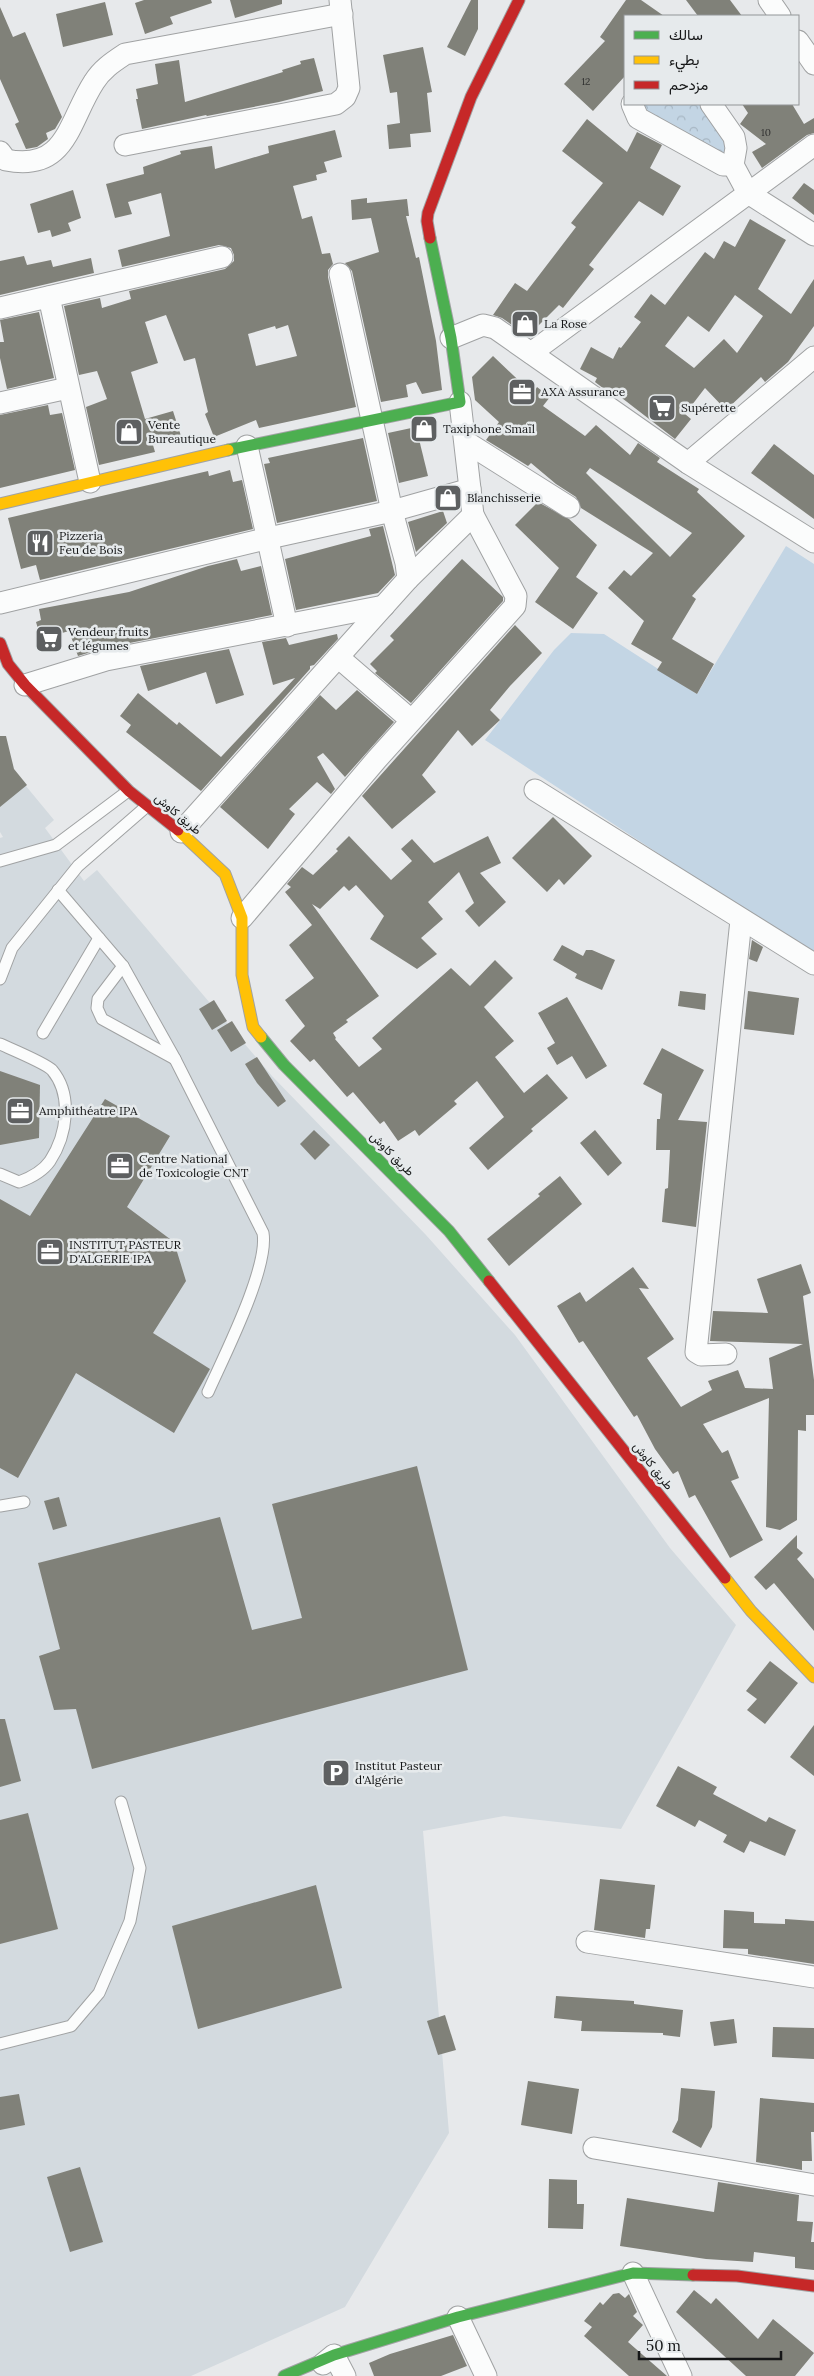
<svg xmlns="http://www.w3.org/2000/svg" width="814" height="2376" viewBox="0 0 814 2376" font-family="Lora,Vazirmatn,serif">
  <defs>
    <pattern id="forest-crowns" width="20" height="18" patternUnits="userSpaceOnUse" patternTransform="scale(1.25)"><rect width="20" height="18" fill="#c3d5e4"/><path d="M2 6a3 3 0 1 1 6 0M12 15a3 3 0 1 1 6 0" fill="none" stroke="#a7b6c3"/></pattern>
  </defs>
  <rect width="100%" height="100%" fill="#e7e9eb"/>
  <path fill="#d3dadf" d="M0,741L7,763L54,820L45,828L84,881L97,870L272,1076L426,1235L515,1335L670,1548L736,1625L621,1829L504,1816L423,1831L449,2133L345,2307L191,2376H0V838L3,837L0,832Z"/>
  <path fill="#c3d5e4" d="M786,546L814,564V951L760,920L485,740L554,650L571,633L604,634L697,694Z"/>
  <path fill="url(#forest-crowns)" d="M642,104H702L727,143L723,155L645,111Z"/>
  <g fill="#808179" fill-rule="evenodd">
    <path d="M144,0H211L212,3L170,17L173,24L145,34L135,3Z"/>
    <path d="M230,0H282V4L235,18Z"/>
    <path d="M471,0H478V29L465,56L447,47Z"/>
    <path d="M626,0H641L664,16H625V76L593,111L564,84L605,41L600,37Z"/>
    <path d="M686,0H730L742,16H698Z"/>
    <path d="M105,2L113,35L63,47L56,14Z"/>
    <path d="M0,7L13,37L25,32L62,117L55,129L46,133L48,139L37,147L26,149L15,124L19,122L0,79Z"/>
    <path d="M423,47L432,92L427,93L431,132L410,134L411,147L389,149L387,125L400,123L397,92L390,93L383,55Z"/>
    <path d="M314,58L323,91L279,102L207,116L206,115L142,129L136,99H138L136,89L158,84L155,64L179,60L185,102L283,72L282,70L301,64L300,61Z"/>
    <path d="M742,104H792L804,124L814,118V133L807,135L762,168L752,152L766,144L740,124L748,113Z"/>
    <path d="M587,119L627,152L637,132L662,145L650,168L681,186L663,216L639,201L589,265L594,269L563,308L559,305L528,336L502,318L493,315L515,283L527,291L576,227L571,223L603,183L562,151Z"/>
    <path d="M335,130L342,157L324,162L327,172L316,175L317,180L293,186L302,219L312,216L322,254L330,253L333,264L328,270V277L356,407L259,428L256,420L214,437L205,414L208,412L195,358L184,361L166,315L145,322L158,363L131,372L145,419L173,411L181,436L153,445L155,452L99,465L86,407L107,399L97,371L79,375L64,306L100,298L102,308L131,299L129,291L225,269L234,261V255L231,248L219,245L122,267L118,250L170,236L161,193L128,202L132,214L115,218L106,184L144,174L143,167L181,154L180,151L212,146L215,169L269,153L268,146ZM288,325L297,356L256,366L248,334L275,326L276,329Z"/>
    <path d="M804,183L814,190V215L792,198Z"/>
    <path d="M73,190L81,218L68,223L71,231L52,237L50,230L38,233L30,204Z"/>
    <path d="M367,198V203L407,199L409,216H406L416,258L419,257L436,341L442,390L422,394L416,382L406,385L408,397L381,402L352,271L345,263L379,252L371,218L352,220L351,200Z"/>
    <path d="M750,219L786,240L758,289L791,314L814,279V326L788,362L765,382L761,377L726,410L705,388L685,414L691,419L675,439L618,395L616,398L595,382L597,378L580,369L591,347L613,359L619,347L621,348L641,322L634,317L651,294L665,305L705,252L714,259L724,241L735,247ZM735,295L763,316L737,353L724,339L694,368L665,346L688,316L709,332Z"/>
    <path d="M24,256L27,265L51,260L53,267L91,258L94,273L0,295V261Z"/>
    <path d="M39,312L54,378L7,389L0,358V342H4L0,320Z"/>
    <path d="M493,356L533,394L537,387L550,397L543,406L585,436L596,425L630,455L638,443L660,458L657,462L699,489L697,492L745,536L692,596L696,599L672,639L714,664L697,694L657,670L662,662L631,644L644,621L608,588L624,570L631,576L653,553L581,508L576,497L556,484L531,463L528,466L486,440L499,422L475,400L472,377ZM590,468L692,533L670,557L586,473Z"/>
    <path d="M48,405L50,415L62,413L75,470L0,488V415Z"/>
    <path d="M416,427L428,476L399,483L388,433Z"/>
    <path d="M363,438L377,501L277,523L264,464L270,463L268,458Z"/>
    <path d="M774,444L814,475V519L751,473Z"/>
    <path d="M230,470L233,482L242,480L253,529L40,580L36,565L21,569L8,518L208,471L209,476Z"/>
    <path d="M538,502L569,519L597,545L576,577L598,593L573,629L535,602L559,568L515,525Z"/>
    <path d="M443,511L447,523L416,552L408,522Z"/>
    <path d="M383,526L395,575L378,593L296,610L285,559L371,536L369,529Z"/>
    <path d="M237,559L241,571L261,566L272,615L104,648L78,656L69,631L41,639L36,622L41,620L39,609L129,592L208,566Z"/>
    <path d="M462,559L503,597V601L411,703L375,673L377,671L370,664L394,640L390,636Z"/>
    <path d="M515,625L542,653L510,686L490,710L500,720L472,746L458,730L422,775L436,792L392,829L362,796Z"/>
    <path d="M337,634L338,639L314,665L310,666V669L201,791L126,732L131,725L120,716L138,693L177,725L179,722L221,757L295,678L273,685L262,642L286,638L289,645Z"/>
    <path d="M229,649L244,695L216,704L206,672L148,691L140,666Z"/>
    <path d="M357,690L394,722L345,777L323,753L317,757L335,789L331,794L317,782L289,809L295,814L268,849L220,807L320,695L336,710Z"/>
    <path d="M0,736H6L14,769L27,785L0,807Z"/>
    <path d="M553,817L592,856L564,885L559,879L547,892L512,858Z"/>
    <path d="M349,836L391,880L412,861L401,849L412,839L434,863L488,836L501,863L480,873L506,902L479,927L465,911L474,903L459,872L428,902L443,919L421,938L437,954L417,969L370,939L384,916L356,885L349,891L344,886L320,909L312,904L379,996L346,1020L348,1022L333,1033L336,1038L335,1039L359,1067L382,1049L372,1038L451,968L470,986L495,960L513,978L484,1007L514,1041L495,1057L524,1093L547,1074L568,1098L531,1129L533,1131L488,1170L469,1148L504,1117L477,1081L454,1101L457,1104L419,1136L415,1130L398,1141L384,1121L380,1124L353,1092L347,1097L314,1059L310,1062L290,1041L305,1026L285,1000L314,978L289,945L312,925L285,892L291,887L287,884L302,867L313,875L338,851L336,849Z"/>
    <path d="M752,940L763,947L757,962L749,959Z"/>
    <path d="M562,945L583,956L586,950H592L615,960L602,990L575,978L577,974L553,960Z"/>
    <path d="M680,991L706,994L705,1010L678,1006Z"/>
    <path d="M748,991L799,998L794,1035L744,1029Z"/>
    <path d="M567,997L607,1066L586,1079L572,1056L557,1065L547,1048L555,1043L538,1013Z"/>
    <path d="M214,1000L227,1021L212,1030L199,1009Z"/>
    <path d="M232,1021L246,1043L231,1052L217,1030Z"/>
    <path d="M662,1048L704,1070L678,1120L707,1122L696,1227L662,1222L665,1189L668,1188L670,1150H656L657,1119H660L662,1094L643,1084Z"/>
    <path d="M257,1057L286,1101L278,1107L257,1083L245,1064Z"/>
    <path d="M0,1071L40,1085L39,1138L0,1145Z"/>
    <path d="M105,1099L170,1136L127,1207L174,1242L186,1281L153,1333L210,1369L174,1433L76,1373L18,1478L0,1468V1199L30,1216Z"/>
    <path d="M314,1130L330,1145L315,1160L300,1144Z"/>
    <path d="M595,1130L622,1163L608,1176L580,1143Z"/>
    <path d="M560,1176L582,1204L509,1266L487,1239L540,1196L538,1194Z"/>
    <path d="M801,1264L811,1293L803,1296L814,1380V1415H806V1431L798,1430L797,1520L780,1530L766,1527L769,1398L703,1424L722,1453L728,1450L739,1478L731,1481L763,1540L730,1558L695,1495L689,1498L678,1471L673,1474L655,1449L637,1415L634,1417L583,1341L579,1343L557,1306L580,1292L586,1302L633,1267L649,1289L639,1288L674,1339L647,1358L681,1407L712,1390L708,1381L738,1370L745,1388L773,1389L769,1358L803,1344L710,1341L713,1311L768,1313L757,1279Z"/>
    <path d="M417,1466L468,1670L92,1769L76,1709L54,1710L39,1656L60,1649L38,1563L220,1517L252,1630L302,1618L272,1504Z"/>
    <path d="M59,1497L67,1526L53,1530L44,1501Z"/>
    <path d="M797,1535V1548L803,1553L797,1559L814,1579V1631L774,1583L766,1590L754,1577Z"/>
    <path d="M770,1661L798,1683L765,1724L747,1710L757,1699L746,1691Z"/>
    <path d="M0,1719H5L21,1781L0,1787Z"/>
    <path d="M814,1725V1776L790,1757Z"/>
    <path d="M678,1766L717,1787L713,1794L766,1822L769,1817L796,1830L785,1856L750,1841L744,1853L723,1842L727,1835L699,1820L695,1827L656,1806Z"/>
    <path d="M28,1813L58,1929L0,1944V1820Z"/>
    <path d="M600,1879L655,1885L650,1929H646L645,1938L594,1930Z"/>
    <path d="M316,1885L342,1988L198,2029L172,1926Z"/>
    <path d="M724,1910L754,1912V1923L785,1924V1919L814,1921V1964L748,1954V1949L723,1948Z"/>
    <path d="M556,1996L634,2001V2004L683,2010L680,2037L663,2035V2033L581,2031L582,2021L554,2018Z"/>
    <path d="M445,2015L456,2050L438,2055L427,2021Z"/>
    <path d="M734,2019L737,2043L714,2046L710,2022Z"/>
    <path d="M773,2027L814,2028V2059L772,2057Z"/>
    <path d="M528,2081L579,2089L572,2134L521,2125Z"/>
    <path d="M681,2088L715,2091L712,2127L701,2148L672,2132L678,2120Z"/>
    <path d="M19,2094L25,2125L0,2130V2097Z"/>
    <path d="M760,2098L814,2103V2132H811L812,2161H802V2170L756,2162Z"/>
    <path d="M80,2167L103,2242L70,2252L47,2177Z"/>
    <path d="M549,2179L577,2180V2204H584L583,2229L548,2228Z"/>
    <path d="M718,2182L799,2195L797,2221L813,2222L811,2242H814V2270L795,2268V2257L754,2252L753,2262L706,2259L620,2246L627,2198L714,2212Z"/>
    <path d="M694,2290L711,2304L716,2298L758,2339L773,2319L814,2353L795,2376H746L676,2312Z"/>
    <path d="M619,2293L625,2298L629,2294L637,2312L633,2316L643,2325L628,2342L667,2376H629L584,2336L592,2327L584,2321L600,2302L603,2305L613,2294Z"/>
    <path d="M453,2335L467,2366L441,2376H374L369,2363L390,2354Z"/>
  </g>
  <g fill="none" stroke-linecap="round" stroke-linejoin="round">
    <defs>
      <g id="lane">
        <path d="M0,861L56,845L128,791"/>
        <path d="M58,890L123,966L175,1059L263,1233C269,1268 224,1356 208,1392"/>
        <path d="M123,966L98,999L97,1008L102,1019L175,1059"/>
        <path d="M0,979L12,948L78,866L147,806"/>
        <path d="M43,1033L99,938"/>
        <path d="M0,1044C11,1049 45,1063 52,1070C73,1095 67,1135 50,1161C43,1171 30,1178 19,1182L0,1174"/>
        <path d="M0,1506L24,1502"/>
        <path d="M0,2044L71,2026L99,1993L130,1921L140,1868L121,1802"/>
      </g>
      <g id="street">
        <path d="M769,0L780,16"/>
        <path d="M798,41L814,64"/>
        <path d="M632,104L638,118L723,165H733"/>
        <path d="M711,104L734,137L736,148L733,165L748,193L814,235"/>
        <path d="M125,145L336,104L345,97L349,88L340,0"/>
        <path d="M0,152L6,160C67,172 68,122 94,82C102,69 113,62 125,54L342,14"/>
        <path d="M340,274L392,511L470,489"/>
        <path d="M49,297L90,482"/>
        <path d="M0,308L222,257"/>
        <path d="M451,338L483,325L495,328L688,463L814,542"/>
        <path d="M531,353L814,145"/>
        <path d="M0,403L68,388"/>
        <path d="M466,442L569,507"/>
        <path d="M247,446L287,626"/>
        <path d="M688,463L814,357"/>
        <path d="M408,579L473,515L460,402"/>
        <path d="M0,603L269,538L392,511L406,563L408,579L181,832"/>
        <path d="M338,657L411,720"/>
        <path d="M25,685L106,660L384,606"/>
        <path d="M535,790L814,964"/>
        <path d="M242,918L377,759L515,606L516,596L473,515"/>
        <path d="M726,1354L701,1355L696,1352L741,920"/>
        <path d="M587,1942L814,1977"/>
        <path d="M594,2148L814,2185"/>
        <path d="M633,2273L681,2376"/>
        <path d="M458,2317L486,2376"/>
        <path d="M323,2364L334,2355L345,2376"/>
      </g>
      <g id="fast">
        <path d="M228,450L460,402L451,338L430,238"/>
        <path d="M261,1037L284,1065L449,1231L489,1281"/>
        <path d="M284,2376L334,2355L458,2317L633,2273L693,2275"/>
      </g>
      <g id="slow">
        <path d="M0,504L228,450"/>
        <path d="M178,830L225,874L242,918V975L253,1027L261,1037"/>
        <path d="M725,1578L751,1611L814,1677"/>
      </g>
      <g id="jam">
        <path d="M430,238L427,221L428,213L471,97L519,0"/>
        <path d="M0,643L8,664L25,685L129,791L178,830"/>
        <path d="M489,1281L725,1578"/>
        <path d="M693,2275L737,2276L814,2286"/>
      </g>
    </defs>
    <use href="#lane" stroke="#a0a2a3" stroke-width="13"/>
    <use href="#street" stroke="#a0a2a3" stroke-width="23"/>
    <use href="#fast" stroke="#a0a2a3" stroke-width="13"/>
    <use href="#slow" stroke="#a0a2a3" stroke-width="13"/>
    <use href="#jam" stroke="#a0a2a3" stroke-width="13"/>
    <use href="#lane" stroke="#fbfcfc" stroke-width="11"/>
    <use href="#street" stroke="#fbfcfc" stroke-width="21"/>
    <use href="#fast" stroke="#4caf50" stroke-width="11"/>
    <use href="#slow" stroke="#ffc107" stroke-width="11"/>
    <use href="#jam" stroke="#c62828" stroke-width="11"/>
  </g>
  <defs>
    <symbol id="shop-square" viewBox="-11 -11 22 22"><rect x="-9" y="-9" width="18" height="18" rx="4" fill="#5e6061" stroke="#e6eaec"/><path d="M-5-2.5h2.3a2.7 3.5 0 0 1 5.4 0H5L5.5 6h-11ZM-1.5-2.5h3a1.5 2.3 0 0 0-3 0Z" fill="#fff"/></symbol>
    <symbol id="office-square" viewBox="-11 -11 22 22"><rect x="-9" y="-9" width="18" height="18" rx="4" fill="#5e6061" stroke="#e6eaec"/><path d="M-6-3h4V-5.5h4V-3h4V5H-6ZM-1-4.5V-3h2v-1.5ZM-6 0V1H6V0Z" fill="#fff"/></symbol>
    <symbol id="supermarket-square" viewBox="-11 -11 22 22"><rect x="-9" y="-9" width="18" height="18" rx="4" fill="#5e6061" stroke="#e6eaec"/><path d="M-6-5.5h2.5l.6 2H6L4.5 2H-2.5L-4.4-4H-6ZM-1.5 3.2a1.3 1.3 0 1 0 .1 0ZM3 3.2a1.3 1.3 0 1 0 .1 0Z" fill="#fff"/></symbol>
    <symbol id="restaurant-square" viewBox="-11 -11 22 22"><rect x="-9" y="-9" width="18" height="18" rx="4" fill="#5e6061" stroke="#e6eaec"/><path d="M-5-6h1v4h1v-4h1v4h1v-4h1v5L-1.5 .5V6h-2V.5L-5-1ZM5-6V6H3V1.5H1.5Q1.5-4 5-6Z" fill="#fff"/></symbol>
    <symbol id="parking-square" viewBox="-11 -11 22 22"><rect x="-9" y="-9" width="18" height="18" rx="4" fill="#5e6061" stroke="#e6eaec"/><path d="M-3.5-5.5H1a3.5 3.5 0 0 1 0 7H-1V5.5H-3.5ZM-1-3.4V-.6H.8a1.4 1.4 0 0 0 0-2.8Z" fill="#fff"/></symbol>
  </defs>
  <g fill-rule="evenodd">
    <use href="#shop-square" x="509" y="308" width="32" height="32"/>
    <use href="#office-square" x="506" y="376" width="32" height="32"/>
    <use href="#supermarket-square" x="646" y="392" width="32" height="32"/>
    <use href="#shop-square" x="408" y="413" width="32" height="32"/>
    <use href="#shop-square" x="113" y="416" width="32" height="32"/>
    <use href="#shop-square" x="432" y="482" width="32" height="32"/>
    <use href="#restaurant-square" x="24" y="527" width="32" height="32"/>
    <use href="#supermarket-square" x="33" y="623" width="32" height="32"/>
    <use href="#office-square" x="4" y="1095" width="32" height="32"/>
    <use href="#office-square" x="104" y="1150" width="32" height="32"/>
    <use href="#office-square" x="34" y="1236" width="32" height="32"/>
    <use href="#parking-square" x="320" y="1757" width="32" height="32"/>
  </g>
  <g text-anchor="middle" stroke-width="5" stroke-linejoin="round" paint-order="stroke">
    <g font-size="10" fill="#303130">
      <text x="586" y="85">12</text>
      <text x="766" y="136">10</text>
    </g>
    <g font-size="12" fill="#151617" stroke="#e6eaec" text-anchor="start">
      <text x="544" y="328">La Rose</text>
      <text x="541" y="396">AXA Assurance</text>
      <text x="681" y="412">Supérette</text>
      <text x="148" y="429">Vente<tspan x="148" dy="14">Bureautique</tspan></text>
      <text x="443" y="433">Taxiphone Smaïl</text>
      <text x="467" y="502">Blanchisserie</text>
      <text x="59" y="540">Pizzeria<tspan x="59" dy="14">Feu de Bois</tspan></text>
      <text x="68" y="636">Vendeur fruits<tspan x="68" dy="14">et légumes</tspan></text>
      <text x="39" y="1115">Amphithéatre IPA</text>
      <text x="139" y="1163">Centre National<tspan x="139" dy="14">de Toxicologie CNT</tspan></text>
      <text x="69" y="1249">INSTITUT PASTEUR<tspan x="69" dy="14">D'ALGERIE IPA</tspan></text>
      <text x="355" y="1770">Institut Pasteur<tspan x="355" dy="14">d'Algérie</tspan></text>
    </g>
    <g font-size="12" fill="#151617" stroke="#e6eaec">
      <text transform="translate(178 814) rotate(40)" y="4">طريق كاوش</text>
      <text transform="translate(392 1154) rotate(45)" y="4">طريق كاوش</text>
      <text transform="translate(653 1466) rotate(52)" y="4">طريق كاوش</text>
    </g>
  </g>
  <rect x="624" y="15" width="175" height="90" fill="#e6eaec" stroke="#929597"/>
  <rect x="634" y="31" width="25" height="8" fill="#4caf50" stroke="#929597"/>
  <text x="669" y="40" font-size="15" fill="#151617">سالك</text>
  <rect x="634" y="56" width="25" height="8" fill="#ffc107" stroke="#929597"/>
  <text x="669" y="65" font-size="15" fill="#151617">بطيء</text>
  <rect x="634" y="81" width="25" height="8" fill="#c62828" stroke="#929597"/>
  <text x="669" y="90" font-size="15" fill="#151617">مزدحم</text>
  <path d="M639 2351v8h142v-8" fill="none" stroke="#151617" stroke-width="2.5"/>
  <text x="646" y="2351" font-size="15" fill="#151617" stroke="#e6eaec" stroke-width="4" paint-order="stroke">50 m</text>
</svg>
